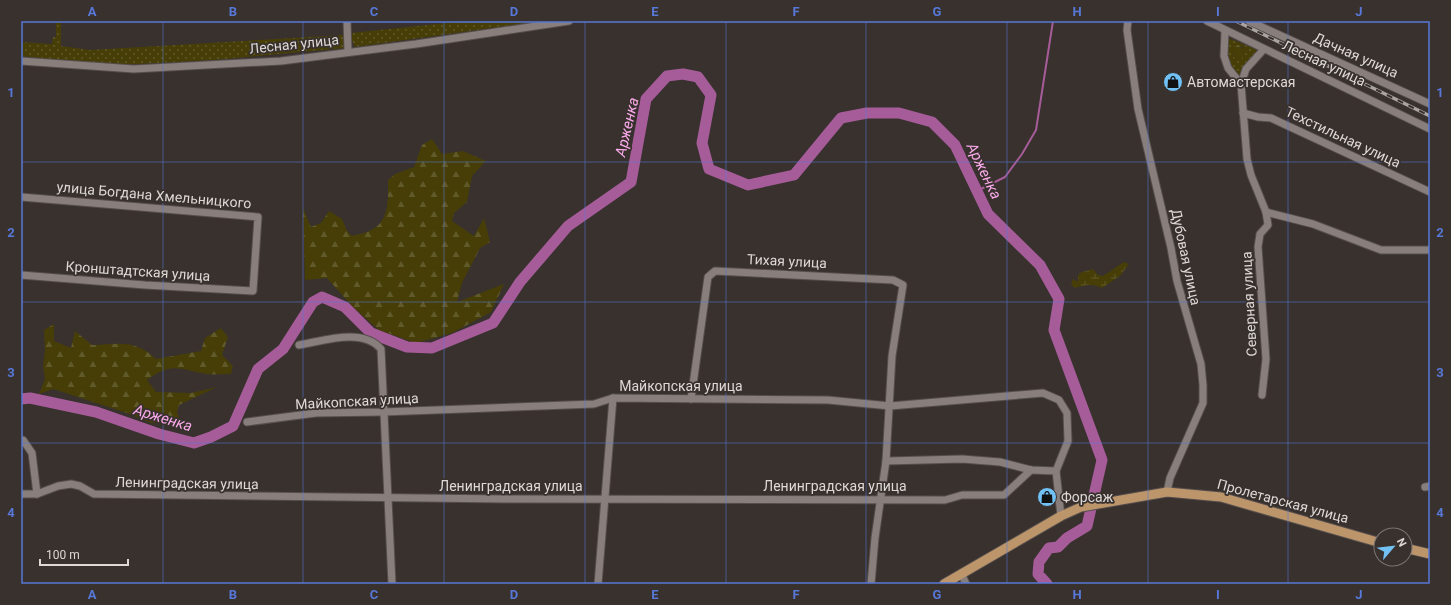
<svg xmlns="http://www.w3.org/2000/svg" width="1451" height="605" viewBox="0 0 1451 605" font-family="Roboto,sans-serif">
  <defs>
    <pattern id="grass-dots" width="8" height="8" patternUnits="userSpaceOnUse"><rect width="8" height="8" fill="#463e06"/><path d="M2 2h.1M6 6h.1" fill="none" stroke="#60592a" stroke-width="1.8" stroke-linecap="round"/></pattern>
    <pattern id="forest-firs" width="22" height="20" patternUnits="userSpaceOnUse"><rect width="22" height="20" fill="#463e06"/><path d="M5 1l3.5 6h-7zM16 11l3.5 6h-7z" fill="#60592a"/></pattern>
    <pattern id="wetland-marsh" width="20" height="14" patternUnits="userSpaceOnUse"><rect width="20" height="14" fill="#463e06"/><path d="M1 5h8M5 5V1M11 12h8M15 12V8" fill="none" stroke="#60592a"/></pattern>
  </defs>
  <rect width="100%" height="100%" fill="#38312e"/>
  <g fill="url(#grass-dots)" fill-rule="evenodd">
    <path d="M56,21H61V46L90,50L344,35L345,48L214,60L137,64H101L21,56V42L52,44L53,37H56Z"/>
    <path d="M465,21H543L355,47L352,41L351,33Z"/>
    <path d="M1231,39L1255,49L1258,52L1239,77L1227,61L1228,40ZM1242,46L1246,52L1239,59H1235L1231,49Z"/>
  </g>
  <g fill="url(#forest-firs)">
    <path d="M1238,45L1247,51L1240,61L1234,58V54L1230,52L1231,49Z"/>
    <path d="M432,139L442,154L463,151L486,161L472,176L467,202L454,213L452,221L474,236L484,218L490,242L480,248L462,283L457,302L504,284L491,312L452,333L416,343L379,330L353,307L327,278L305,280L303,208L311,227L321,223L329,211L342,219L347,231L352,236C358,234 368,233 373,229C390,220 388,196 388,180L395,174L414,167L422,145Z"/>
    <path d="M54,324V341L71,348L75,331L92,345C119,344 135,339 156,359L201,351L205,338L221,328L228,337L222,355L233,366L231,374C223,374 214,375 206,374C178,369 173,362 147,380L156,392L191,393L217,387L179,405L177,412L180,421L151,423L127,413L53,389L39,394L45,379L43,366L45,350L44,330Z"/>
  </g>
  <path fill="url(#wetland-marsh)" d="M1124,262L1129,264L1120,276L1102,288C1093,283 1084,285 1075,288L1071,284L1073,279L1078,282V275L1082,272L1093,269L1098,275L1103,276Z"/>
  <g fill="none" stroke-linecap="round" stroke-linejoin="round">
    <path stroke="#a65c99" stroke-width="2" d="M977,191L1005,177L1022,154L1036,130L1053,21"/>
    <path stroke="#a65c99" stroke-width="11" d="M21,399L30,398L96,412L159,434L194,443L211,437L233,426L258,369L283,349L313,302L322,297L345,307L371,333L407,347L432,348L493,323L520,282L568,226L631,182L646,99L667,76L683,74L698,77L711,95L702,143L709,169L748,185L794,175L841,118L867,113H899L932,122L955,145L988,214L1040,265L1059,299L1054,330L1102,460L1087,526L1067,538L1058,547L1049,548L1039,562L1038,574L1047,584"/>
    <defs>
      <g id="minor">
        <path d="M347,21L348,51"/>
        <path d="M1128,21L1127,30L1138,109L1171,248L1177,281L1201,364L1203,385V403L1170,478L1167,492"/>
        <path d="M1207,21L1430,129"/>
        <path d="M1249,21L1430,104"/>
        <path d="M1225,31L1224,56L1228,68L1241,84L1247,159L1251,175L1266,212L1268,225L1260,234L1258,247L1266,359L1262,395"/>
        <path d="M21,61L134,69L281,61L416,44L569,21"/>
        <path d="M1241,84L1246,69L1264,49"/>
        <path d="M1243,113L1258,117L1271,118L1430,192"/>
        <path d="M21,197L258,217L253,291L145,285L21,275"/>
        <path d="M1266,212L1313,224L1381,250H1430"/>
        <path d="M299,345C323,341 363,327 381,349L392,584"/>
        <path d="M691,399L708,277L715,271L893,280L903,285L892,356L886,461L875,538L871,584"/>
        <path d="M247,422L316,413L383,412L594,404L613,398L828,400L890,406L1043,393L1059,400L1067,413L1068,441L1056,471"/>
        <path d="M21,440H23L32,453L37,494"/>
        <path d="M886,461L962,459L1000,462L1031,470L1056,471L1061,516"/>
        <path d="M1425,487L1430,486"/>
        <path d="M21,494H37L58,486L71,484L80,486L94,494L505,499L945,500L962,495H1004L1031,470"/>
        <path d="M962,575L966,584"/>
        <path d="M598,584L613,398"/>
      </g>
      <g id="major">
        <path d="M1405,548L1430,554"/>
        <path d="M944,584L1061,516L1081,507L1167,492L1221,497L1381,543"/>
      </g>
    </defs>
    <use href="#minor" stroke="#554e4c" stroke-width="9"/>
    <use href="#major" stroke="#554e4c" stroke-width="11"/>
    <use href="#minor" stroke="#887e7c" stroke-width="7"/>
    <use href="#major" stroke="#bd956b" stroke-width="9"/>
    <defs>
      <path id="rail" d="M1236,21L1430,116"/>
    </defs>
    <use href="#rail" stroke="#a9a3a1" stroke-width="3.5"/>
    <use href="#rail" stroke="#38312e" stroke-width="2" stroke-dasharray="6" stroke-linecap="butt"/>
  </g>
  <path fill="none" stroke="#5778d8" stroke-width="1" stroke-opacity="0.55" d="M163,21V584M303,21V584M444,21V584M585,21V584M726,21V584M866,21V584M1007,21V584M1148,21V584M1288,21V584M21,162H1430M21,302H1430M21,443H1430"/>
  <defs>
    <symbol id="shop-disc" viewBox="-11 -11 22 22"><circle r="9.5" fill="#71c1f5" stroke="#38312e"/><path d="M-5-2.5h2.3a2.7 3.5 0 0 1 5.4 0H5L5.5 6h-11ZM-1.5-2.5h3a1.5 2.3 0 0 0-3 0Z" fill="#111"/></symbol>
  </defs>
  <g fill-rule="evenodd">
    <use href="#shop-disc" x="1162" y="71" width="22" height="22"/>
    <use href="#shop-disc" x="1036" y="486" width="22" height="22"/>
  </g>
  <g text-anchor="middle" stroke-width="3.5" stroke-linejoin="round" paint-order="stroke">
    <g font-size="14" fill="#ded9d7" stroke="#38312e">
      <text transform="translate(294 44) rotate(-6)" y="5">Лесная улица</text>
      <text transform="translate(1356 55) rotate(24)" y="5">Дачная улица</text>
      <text transform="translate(1324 63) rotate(25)" y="5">Лесная улица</text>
      <text transform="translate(1343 137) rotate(25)" y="5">Техстильная улица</text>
      <text transform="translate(154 195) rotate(5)" y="5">улица Богдана Хмельницкого</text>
      <text transform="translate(1186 257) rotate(78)" y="5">Дубовая улица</text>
      <text transform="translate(787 261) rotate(3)" y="5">Тихая улица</text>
      <text transform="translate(138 271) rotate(4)" y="5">Кронштадтская улица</text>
      <text transform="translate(1249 304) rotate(-93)" y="5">Северная улица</text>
      <text x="681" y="391">Майкопская улица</text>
      <text transform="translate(357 401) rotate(-3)" y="5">Майкопская улица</text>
      <text transform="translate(187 483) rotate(1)" y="5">Ленинградская улица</text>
      <text x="511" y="491">Ленинградская улица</text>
      <text x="835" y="491">Ленинградская улица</text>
      <text transform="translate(1283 501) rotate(15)" y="5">Пролетарская улица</text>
    </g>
    <g font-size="14" fill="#ded9d7" stroke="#38312e" text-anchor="start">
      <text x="1187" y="87">Автомастерская</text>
      <text x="1061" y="502">Форсаж</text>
    </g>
    <g font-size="15" font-style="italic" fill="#faaaea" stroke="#38312e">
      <text transform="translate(627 127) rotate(-77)" y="5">Арженка</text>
      <text transform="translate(984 171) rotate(64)" y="5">Арженка</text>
      <text transform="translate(163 418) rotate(17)" y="5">Арженка</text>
    </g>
  </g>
  <rect width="1451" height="605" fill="none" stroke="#38312e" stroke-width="44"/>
  <g transform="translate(1393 547) rotate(62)"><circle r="19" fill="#38312e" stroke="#7a7472"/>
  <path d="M0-3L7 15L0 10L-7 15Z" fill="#71c1f5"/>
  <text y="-6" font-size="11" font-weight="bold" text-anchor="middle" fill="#ded9d7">N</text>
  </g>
  <path d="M40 559v6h88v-6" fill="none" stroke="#ded9d7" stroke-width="2"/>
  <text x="46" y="559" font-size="12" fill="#ded9d7" stroke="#38312e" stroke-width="3" paint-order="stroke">100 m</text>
  <rect x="22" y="22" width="1407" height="561" fill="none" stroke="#5778d8" stroke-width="1.5"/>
  <g font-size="13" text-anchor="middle" font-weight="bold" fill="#5778d8">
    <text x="92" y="16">A</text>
    <text x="233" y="16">B</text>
    <text x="374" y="16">C</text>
    <text x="514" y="16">D</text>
    <text x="655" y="16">E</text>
    <text x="796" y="16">F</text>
    <text x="937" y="16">G</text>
    <text x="1077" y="16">H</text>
    <text x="1218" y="16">I</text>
    <text x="1359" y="16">J</text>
    <text x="11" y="97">1</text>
    <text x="1440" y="97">1</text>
    <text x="11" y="237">2</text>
    <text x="1440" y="237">2</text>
    <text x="11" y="377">3</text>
    <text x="1440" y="377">3</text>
    <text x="11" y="517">4</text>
    <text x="1440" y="517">4</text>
    <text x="92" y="599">A</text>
    <text x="233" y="599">B</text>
    <text x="374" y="599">C</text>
    <text x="514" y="599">D</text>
    <text x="655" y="599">E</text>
    <text x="796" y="599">F</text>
    <text x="937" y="599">G</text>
    <text x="1077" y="599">H</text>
    <text x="1218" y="599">I</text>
    <text x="1359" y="599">J</text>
  </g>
</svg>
